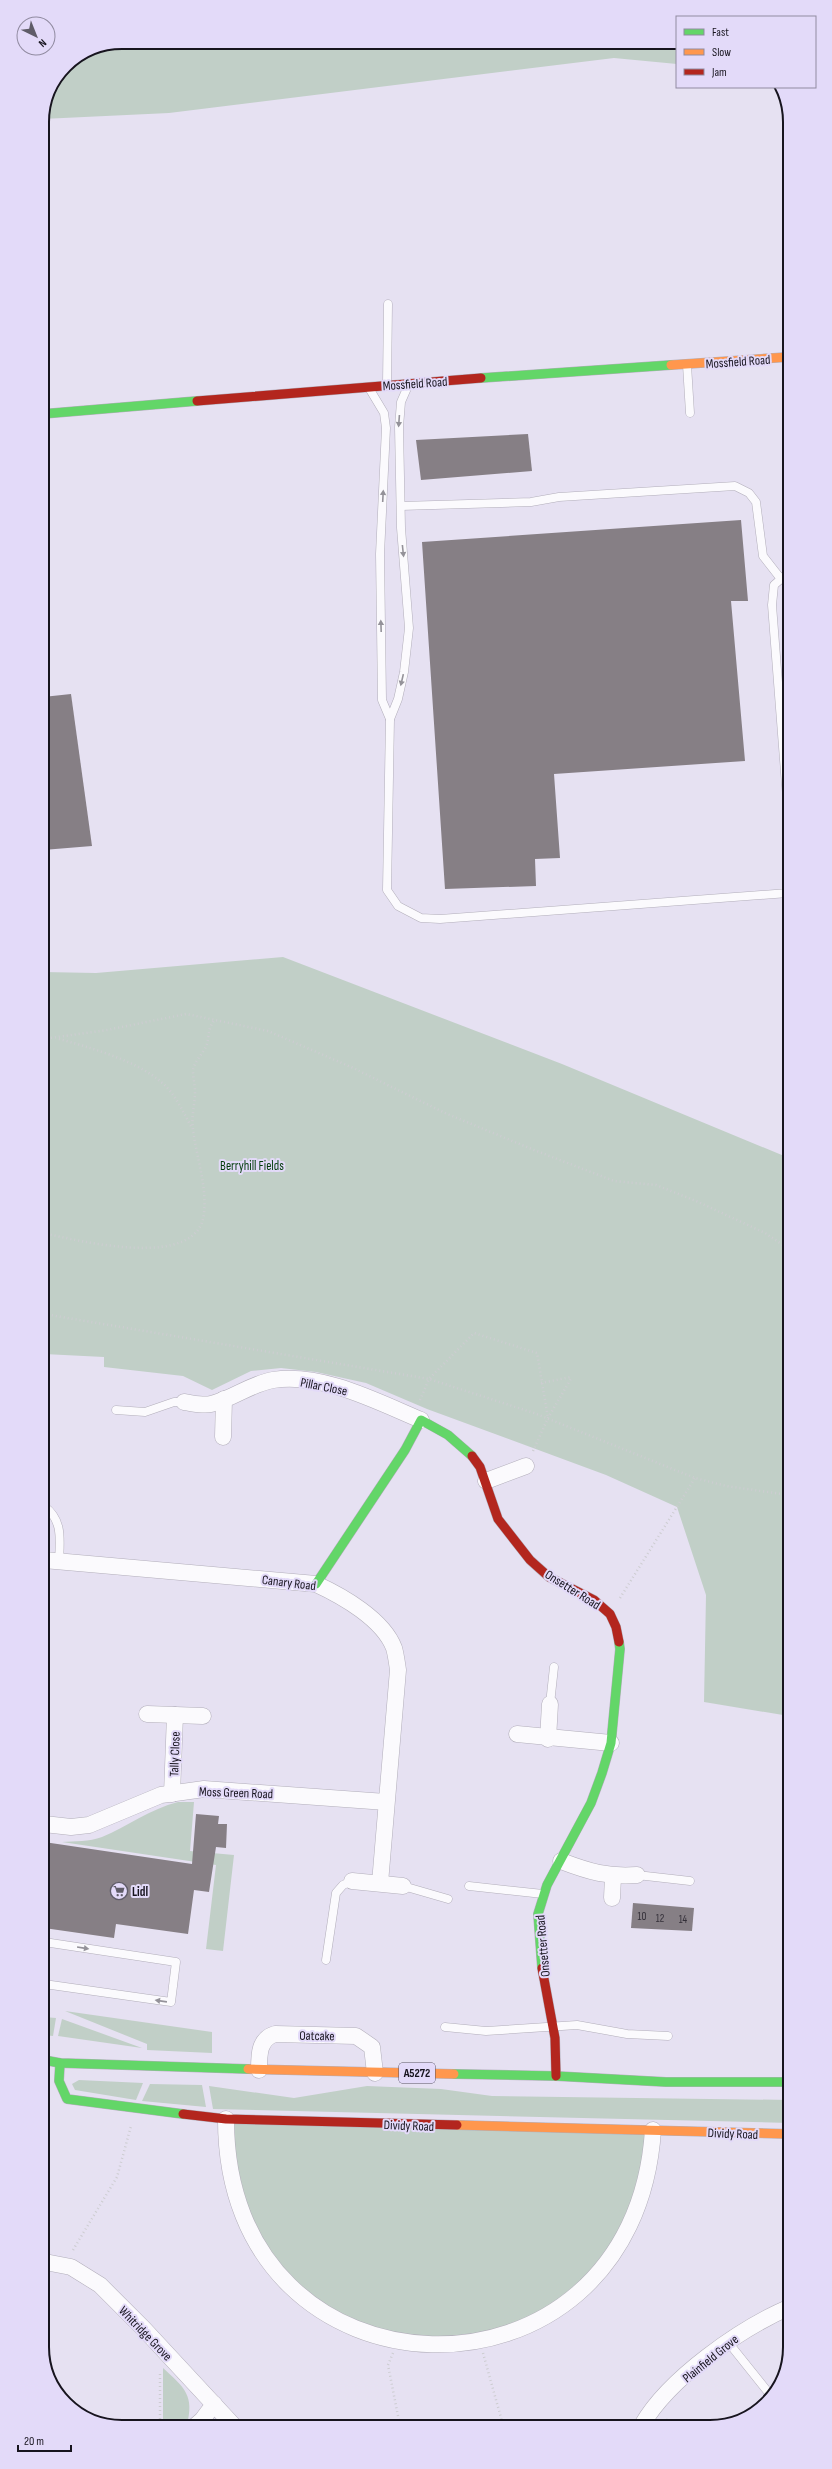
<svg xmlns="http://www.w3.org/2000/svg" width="832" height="2469" viewBox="0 0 832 2469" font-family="'Sofia Sans Condensed',sans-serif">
  <rect width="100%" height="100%" fill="#e6e1f2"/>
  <g fill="#c1cfc7">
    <path d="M122,42H677V64L614,58L169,113L42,119C46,88 63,62 91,48C100,44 112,44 122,42Z"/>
    <path d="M283,957L562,1064L789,1158V1716L704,1702L706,1595L677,1507L606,1475L427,1409L366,1383L316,1372L281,1368L251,1371L212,1390L183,1376L104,1367V1357L44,1354L43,972L96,973Z"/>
    <path d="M178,1802H194L190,1851L234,1855L223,1951L206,1949L216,1865L62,1842C75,1841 89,1842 102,1837C128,1826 150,1809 178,1802Z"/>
    <path d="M65,2011L212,2032V2053L147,2050V2044Z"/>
    <path d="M44,2017L56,2018L53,2036L44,2035Z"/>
    <path d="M62,2019L142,2048L58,2036Z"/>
    <path d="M79,2080L143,2083L136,2100L75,2090L72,2084Z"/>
    <path d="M150,2084L202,2085L206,2107L142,2101Z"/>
    <path d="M209,2086L294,2098L367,2086L441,2089L492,2096L790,2100V2123L213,2109Z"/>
    <path d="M226,2119L653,2130L651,2157L609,2258L522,2328L399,2342L293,2289L243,2216Z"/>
    <path d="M163,2368C181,2385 194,2393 188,2420L177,2424L163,2425Z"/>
  </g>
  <g fill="#867f85">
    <path d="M528,434L532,471L421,480L416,440Z"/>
    <path d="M741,520L748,601H731L745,761L554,774L560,858L535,859L536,886L445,889L422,542Z"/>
    <path d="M71,694L92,846L43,850V697Z"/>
    <path d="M196,1814L219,1816L218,1824H227L226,1848L216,1847L209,1892L194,1890L188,1934L116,1924L114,1938L44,1928V1842L192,1864Z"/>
    <path d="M633,1903L694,1908L692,1931L631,1928Z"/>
  </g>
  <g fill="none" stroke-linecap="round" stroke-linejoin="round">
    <defs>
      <g id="lane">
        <path d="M687,365L690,413"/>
        <path d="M387,384L388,304"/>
        <path d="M408,386L401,402L399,427L401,528L409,628L404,672L398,699L390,719L387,890L398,906L421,918L440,919L788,893"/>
        <path d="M369,388L384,413L386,428L380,554L382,700L390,719"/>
        <path d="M401,506L531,502L559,497L735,486L749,493L756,502L763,556L781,579"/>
        <path d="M788,573L774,585L772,605L788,811"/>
        <path d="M116,1410L145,1412L174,1402H184"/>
        <path d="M44,1506C63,1520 60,1539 59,1561"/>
        <path d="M550,1704L554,1667"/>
        <path d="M637,1875L690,1881"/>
        <path d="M403,1886L448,1899"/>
        <path d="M469,1886L543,1894"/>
        <path d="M44,1942L176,1962L171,2002L44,1984"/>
        <path d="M326,1960L336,1893L343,1885L352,1881"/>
        <path d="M445,2027L486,2031L577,2025L627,2034L668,2036"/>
        <path d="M728,2342L772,2397"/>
      </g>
      <g id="street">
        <path d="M184,1402C192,1403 203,1406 211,1404C233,1399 250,1384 273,1380C321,1372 378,1402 421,1420"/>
        <path d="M223,1437L224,1399"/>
        <path d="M486,1481L526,1466"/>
        <path d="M44,1560L316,1584C342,1596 383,1619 394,1648C396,1655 397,1663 398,1670L380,1883"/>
        <path d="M147,1714L203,1716"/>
        <path d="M517,1734L611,1743"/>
        <path d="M548,1739L550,1704"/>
        <path d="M172,1794L175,1715"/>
        <path d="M44,1824L71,1827L89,1825L161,1795L204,1789L386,1802"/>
        <path d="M561,1861C590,1872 607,1877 637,1875"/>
        <path d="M352,1881L403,1886"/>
        <path d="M612,1898L613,1877"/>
        <path d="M259,2070C259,2054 259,2039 275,2034L356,2036L372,2047L375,2073"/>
        <path d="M226,2119C225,2412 634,2423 653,2130"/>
        <path d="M45,2262L71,2267L100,2285L144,2329L234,2426"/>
        <path d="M642,2425C669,2378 741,2328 790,2307"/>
        <path d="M195,2426L202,2420L214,2404"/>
      </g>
      <g id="fast">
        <path d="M481,378L671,365"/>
        <path d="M42,414L197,401"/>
        <path d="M316,1584L405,1450L421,1420L448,1435L472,1456"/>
        <path d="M542,1968L538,1914L547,1885L591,1803L602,1773L611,1743L620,1649L619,1642"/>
        <path d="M44,2060L60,2063L248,2069"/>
        <path d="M60,2063L59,2081L67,2099L183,2114"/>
        <path d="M454,2074L556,2076L666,2082H790"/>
      </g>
      <g id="slow">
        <path d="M671,365L788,357"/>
        <path d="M248,2069L454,2074"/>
        <path d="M457,2125L790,2134"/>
      </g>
      <g id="jam">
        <path d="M197,401L481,378"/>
        <path d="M472,1456L480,1467L498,1519L530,1560L549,1577L594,1600L610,1614L616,1627L619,1642"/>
        <path d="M542,1968L555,2038L556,2076"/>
        <path d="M183,2114L226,2119L457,2125"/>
      </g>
    </defs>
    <use href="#lane" stroke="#b2aeba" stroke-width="9"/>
    <use href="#street" stroke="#b2aeba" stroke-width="17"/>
    <use href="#fast" stroke="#b2aeba" stroke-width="10"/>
    <use href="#slow" stroke="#b2aeba" stroke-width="10"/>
    <use href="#jam" stroke="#b2aeba" stroke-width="10"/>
    <g stroke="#cdcdd1" stroke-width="2.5" stroke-dasharray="1 3" stroke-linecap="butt">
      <path d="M43,1039L107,1030L186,1014L268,1031L351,1067L445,1113L534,1150L614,1181L656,1185L696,1201L765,1233L789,1249"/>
      <path d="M59,1039C89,1047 137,1061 161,1082C175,1093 183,1112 192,1128"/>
      <path d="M43,1233C80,1241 199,1271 204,1213C207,1185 196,1156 193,1129C191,1117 195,1104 195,1092C195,1085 193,1078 193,1071C194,1061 204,1053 207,1044C210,1032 207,1031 215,1019"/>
      <path d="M44,1314L429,1379L534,1413L695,1478L726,1486L789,1495"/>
      <path d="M541,1383L571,1377"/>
      <path d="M420,1400L429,1379L474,1333L537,1353L548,1418"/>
      <path d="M533,1451L548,1418L572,1377"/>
      <path d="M620,1598L695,1478"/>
      <path d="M73,2250L117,2177L131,2126"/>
      <path d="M393,2353L388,2365L400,2426"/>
      <path d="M483,2353L503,2425"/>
      <path d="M666,2419L669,2425"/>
      <path d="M160,2427V2371"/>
    </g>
    <use href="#lane" stroke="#fbfafd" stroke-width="8"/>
    <use href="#street" stroke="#fbfafd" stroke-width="16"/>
    <use href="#fast" stroke="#63d668" stroke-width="9"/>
    <use href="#slow" stroke="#ff974d" stroke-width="9"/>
    <use href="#jam" stroke="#b3261e" stroke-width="9"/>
  </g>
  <defs><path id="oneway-solid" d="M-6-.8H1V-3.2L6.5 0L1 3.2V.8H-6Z"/></defs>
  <g fill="#949299">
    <use href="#oneway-solid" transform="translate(399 421) rotate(94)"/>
    <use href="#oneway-solid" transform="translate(383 496) rotate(-87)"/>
    <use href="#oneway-solid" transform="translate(403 551) rotate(84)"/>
    <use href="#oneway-solid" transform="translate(381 626) rotate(-92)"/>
    <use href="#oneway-solid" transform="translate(402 680) rotate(103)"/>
    <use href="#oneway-solid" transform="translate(83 1948) rotate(9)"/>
    <use href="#oneway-solid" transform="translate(161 2001) rotate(-172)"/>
  </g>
  <defs>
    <symbol id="supermarket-ring" viewBox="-11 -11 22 22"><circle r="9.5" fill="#e3daf9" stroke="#5f5c68" stroke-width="1.5"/><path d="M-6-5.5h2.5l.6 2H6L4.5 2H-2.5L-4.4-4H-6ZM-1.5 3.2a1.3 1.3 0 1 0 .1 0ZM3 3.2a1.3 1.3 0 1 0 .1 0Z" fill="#5f5c68"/></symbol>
  </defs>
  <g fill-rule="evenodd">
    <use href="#supermarket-ring" x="109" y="1881" width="20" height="20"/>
  </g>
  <g text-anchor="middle" stroke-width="4" stroke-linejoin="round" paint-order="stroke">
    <g font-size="11" fill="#332f38">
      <text x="642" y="1920">10</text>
      <text x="660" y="1922">12</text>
      <text x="683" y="1923">14</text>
    </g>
    <rect fill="#e3daf9" stroke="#544f60" stroke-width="1" x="399" y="2063" width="36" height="20" rx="3"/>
    <g font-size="12" font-weight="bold" fill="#17141e">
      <text x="417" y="2077">A5272</text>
    </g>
    <g font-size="13" fill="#17141e" stroke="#e3daf9">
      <text transform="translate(738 361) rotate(-4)" y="5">Mossfield Road</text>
      <text transform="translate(415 383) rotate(-4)" y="5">Mossfield Road</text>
      <text transform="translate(324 1386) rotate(11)" y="5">Pillar Close</text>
      <text transform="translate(289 1582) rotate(7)" y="5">Canary Road</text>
      <text transform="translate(573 1589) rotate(32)" y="5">Onsetter Road</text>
      <text transform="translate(174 1754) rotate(-88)" y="5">Tally Close</text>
      <text transform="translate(236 1792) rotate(2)" y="5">Moss Green Road</text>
      <text transform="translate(542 1946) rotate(-95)" y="5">Onsetter Road</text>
      <text transform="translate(317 2035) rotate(1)" y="5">Oatcake</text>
      <text transform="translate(409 2125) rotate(2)" y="5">Dividy Road</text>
      <text transform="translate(733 2133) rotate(2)" y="5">Dividy Road</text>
      <text transform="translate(146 2333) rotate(46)" y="5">Whitridge Grove</text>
      <text transform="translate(710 2358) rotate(-39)" y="5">Plainfield Grove</text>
    </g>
    <g font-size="13" fill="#013b09" stroke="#e3daf9">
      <text x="252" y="1170">Berryhill Fields</text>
    </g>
    <g font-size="13" font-weight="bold" fill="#17141e" stroke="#e3daf9" text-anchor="start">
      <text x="132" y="1896">Lidl</text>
    </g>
  </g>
  <path d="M0 0H832V2469H0ZM122 49H710A73 73 0 0 1 783 122V2347A73 73 0 0 1 710 2420H122A73 73 0 0 1 49 2347V122A73 73 0 0 1 122 49Z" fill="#e3daf9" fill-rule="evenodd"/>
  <path fill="none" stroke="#17141e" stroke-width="2" d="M122 49H710A73 73 0 0 1 783 122V2347A73 73 0 0 1 710 2420H122A73 73 0 0 1 49 2347V122A73 73 0 0 1 122 49Z"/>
  <rect x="676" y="16" width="140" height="72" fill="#e3daf9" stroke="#918ba1"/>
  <rect x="684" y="29" width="20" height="6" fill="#63d668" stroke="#918ba1"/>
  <text x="712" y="36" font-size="12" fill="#17141e">Fast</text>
  <rect x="684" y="49" width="20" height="6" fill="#ff974d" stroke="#918ba1"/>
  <text x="712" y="56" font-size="12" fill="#17141e">Slow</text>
  <rect x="684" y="69" width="20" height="6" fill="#b3261e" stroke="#918ba1"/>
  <text x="712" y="76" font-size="12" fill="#17141e">Jam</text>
  <g transform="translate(36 36) rotate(137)"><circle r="19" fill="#e3daf9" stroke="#918ba1"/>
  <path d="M0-3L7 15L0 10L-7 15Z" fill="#5f5c68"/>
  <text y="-6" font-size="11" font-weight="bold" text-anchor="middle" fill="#17141e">N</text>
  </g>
  <path d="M18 2445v6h53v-6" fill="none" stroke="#17141e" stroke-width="2"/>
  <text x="24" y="2445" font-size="12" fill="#17141e" stroke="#e3daf9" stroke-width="3" paint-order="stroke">20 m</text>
</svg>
